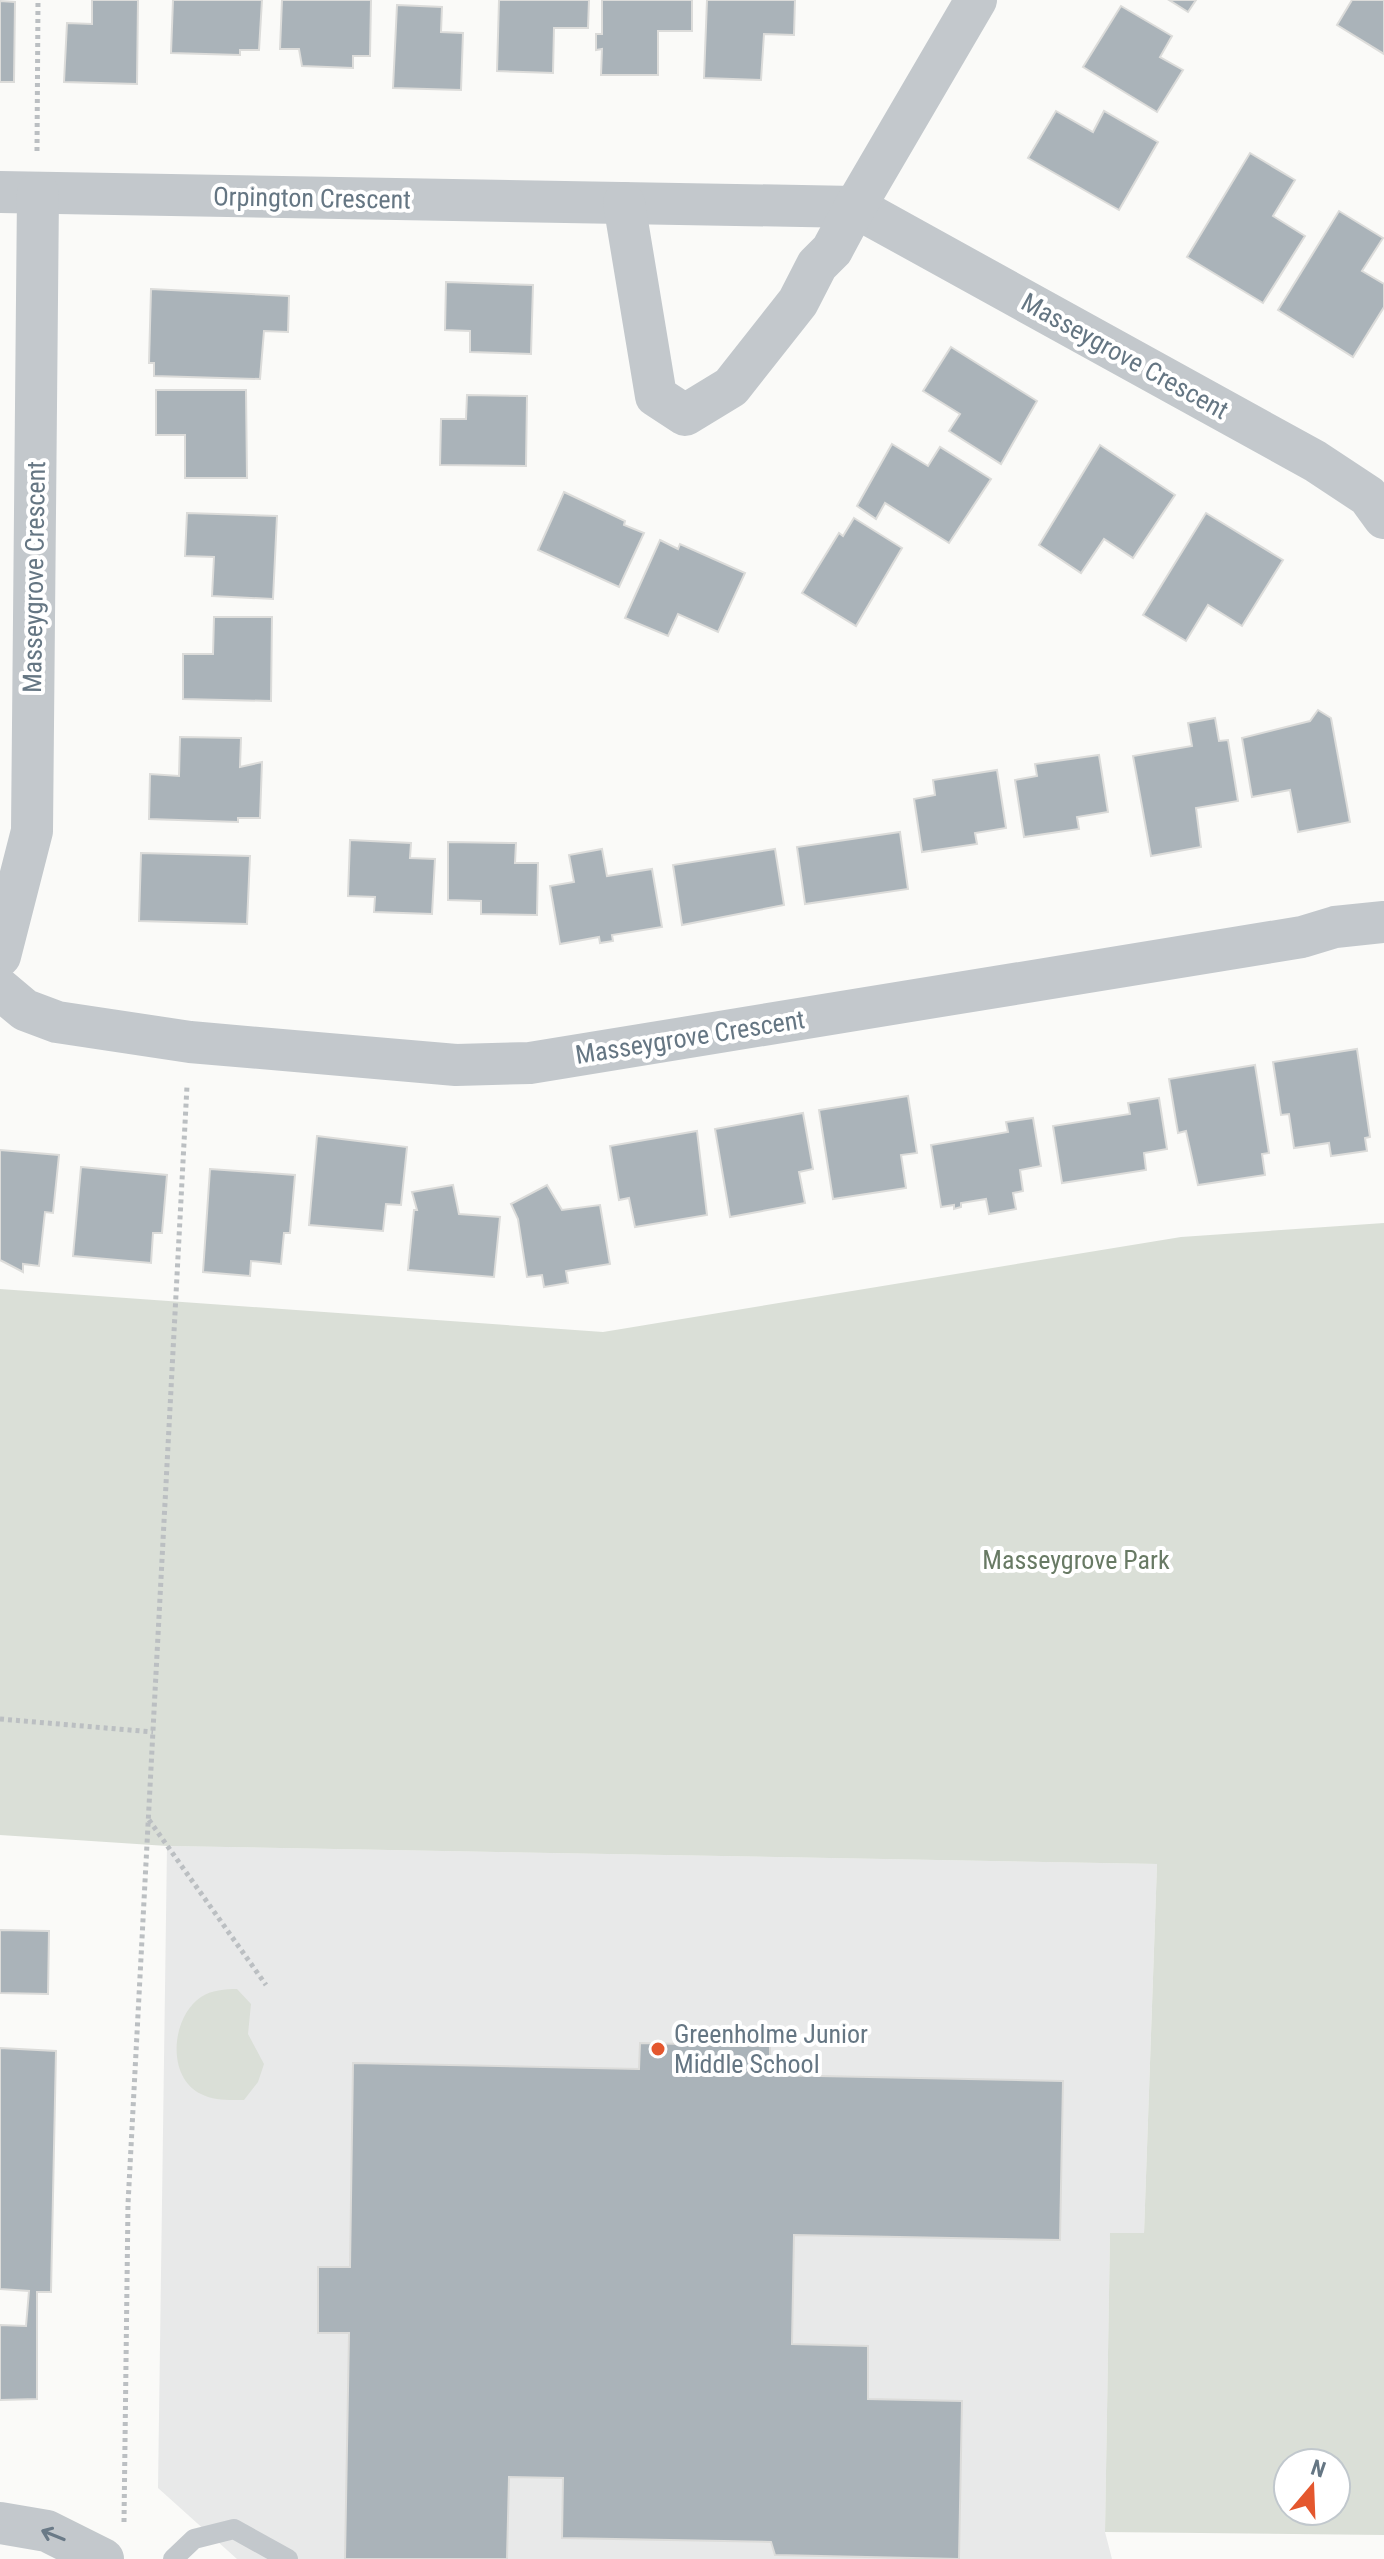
<svg xmlns="http://www.w3.org/2000/svg" width="1384" height="2559" viewBox="0 0 1384 2559" font-family="'Roboto Condensed',sans-serif">
  <rect width="100%" height="100%" fill="#fafaf8"/>
  <path fill="#e8e9e9" d="M167,1846L1157,1864L1144,2233L1110,2234L1105,2532L1112,2559H237L158,2488Z"/>
  <g fill="#dadfd7" fill-rule="evenodd">
    <path d="M1384,1223V2535L1105,2532L1110,2233H1144L1157,1864L167,1846L0,1835V1289L603,1332L1181,1237ZM1336,2463V2511H1288V2463Z"/>
    <path d="M237,1989L251,2004L248,2034L264,2064L258,2082L244,2100C229,2100 214,2101 201,2094C166,2077 171,2017 201,1997C211,1990 226,1989 237,1989Z"/>
  </g>
  <g fill="#aab3b9" stroke="#dcdcda" stroke-width="2">
    <path d="M92,0H138L137,84L64,82L67,23L92,24Z"/>
    <path d="M173,0H262L259,50H240V55L171,53Z"/>
    <path d="M282,0H371L370,56H353V68L302,66L299,49H280Z"/>
    <path d="M499,0H589L588,28H554L553,73L497,71Z"/>
    <path d="M602,0H692V31H658V75H601L602,49L596,50V34H602Z"/>
    <path d="M707,0H795L794,35L764,34L761,80L704,78Z"/>
    <path d="M1169,0H1196L1188,12Z"/>
    <path d="M1352,0H1384V54L1337,25Z"/>
    <path d="M0,1L15,2L14,82H0Z"/>
    <path d="M397,5L442,7L441,32L463,33L461,90L393,88Z"/>
    <path d="M1121,6L1172,36L1160,57L1183,70L1157,112L1083,67Z"/>
    <path d="M1056,111L1093,132L1104,111L1158,142L1119,210L1028,158Z"/>
    <path d="M1250,153L1295,180L1273,216L1305,236L1263,303L1187,257Z"/>
    <path d="M1339,211L1383,238L1362,271L1384,284V307L1353,357L1278,310Z"/>
    <path d="M446,282L533,285L531,354L470,352V331L445,330Z"/>
    <path d="M151,289L289,296L288,332L264,331L260,379L154,376V363H149Z"/>
    <path d="M951,347L1037,401L1001,464L949,431L960,414L923,391Z"/>
    <path d="M156,390H246L247,478H185V435H156Z"/>
    <path d="M467,395L527,396L526,466L440,465L441,419H466Z"/>
    <path d="M892,444L928,466L940,447L991,479L949,543L885,503L876,519L857,506Z"/>
    <path d="M1100,445L1175,495L1133,558L1104,539L1081,573L1039,545Z"/>
    <path d="M564,492L625,521L624,525L644,533L619,587L538,550Z"/>
    <path d="M187,513L277,516L273,599L212,596L214,557L185,556Z"/>
    <path d="M1206,513L1283,560L1242,626L1208,605L1186,641L1143,615Z"/>
    <path d="M854,518L902,548L856,626L802,593L839,533L843,536Z"/>
    <path d="M660,540L678,549L680,544L745,573L718,632L678,614L668,636L625,618Z"/>
    <path d="M214,617H272L271,701L183,699V654H213Z"/>
    <path d="M1318,710L1331,718L1350,822L1298,832L1290,790L1252,797L1242,738L1310,721Z"/>
    <path d="M1215,718L1219,741L1228,740L1238,801L1196,808L1201,847L1151,856L1133,756L1192,746L1188,723Z"/>
    <path d="M180,737L241,738L240,767L262,762L260,818H238V822L149,819L150,774L179,776Z"/>
    <path d="M1099,755L1108,812L1077,817L1079,829L1024,837L1015,780L1037,776L1035,764Z"/>
    <path d="M997,770L1006,828L975,833L977,844L922,852L914,799L935,795L933,780Z"/>
    <path d="M900,832L908,889L805,904L797,847Z"/>
    <path d="M350,840L411,843L410,858L435,859L432,914L374,912L375,897L348,896Z"/>
    <path d="M448,842L516,843L515,863H538L537,915L481,914V901L448,900Z"/>
    <path d="M602,849L607,876L652,869L662,927L612,935L613,941L600,943L599,937L560,944L550,886L574,882L569,855Z"/>
    <path d="M775,849L784,905L682,925L673,865Z"/>
    <path d="M141,853L250,856L247,924L139,921Z"/>
    <path d="M1357,1049L1370,1137L1365,1138L1367,1151L1331,1156L1329,1143L1294,1148L1289,1114L1281,1115L1273,1062Z"/>
    <path d="M1255,1065L1269,1153L1262,1154L1265,1175L1198,1185L1186,1131L1178,1133L1169,1079Z"/>
    <path d="M908,1096L917,1153L901,1155L906,1188L833,1199L819,1110Z"/>
    <path d="M1159,1098L1167,1149L1144,1153L1146,1170L1062,1183L1053,1126L1130,1114L1128,1103Z"/>
    <path d="M803,1113L813,1169L799,1172L805,1203L730,1217L715,1129Z"/>
    <path d="M1033,1118L1041,1166L1020,1170L1023,1191L1013,1193L1016,1209L989,1214L986,1199L961,1203V1207L954,1209V1205L941,1207L931,1145L1008,1132L1006,1122Z"/>
    <path d="M697,1131L707,1215L635,1227L629,1198L619,1200L610,1146Z"/>
    <path d="M317,1136L407,1147L401,1205L386,1204L383,1231L309,1225Z"/>
    <path d="M0,1150L59,1155L53,1213L45,1212L39,1266L23,1264V1272L0,1260Z"/>
    <path d="M81,1167L167,1175L162,1233H153L151,1263L73,1256Z"/>
    <path d="M210,1169L295,1175L290,1233H284L281,1264L251,1261L250,1276L203,1272Z"/>
    <path d="M453,1185L459,1214L500,1217L494,1277L408,1270L414,1210H417L412,1192Z"/>
    <path d="M547,1185L562,1210L600,1205L610,1264L566,1271L568,1283L544,1287L542,1275L527,1277L518,1219L511,1204Z"/>
    <path d="M0,1930L49,1931L48,1994L0,1993Z"/>
    <path d="M640,2043L770,2046V2075L1063,2081L1060,2240L794,2235L792,2344L868,2346V2399L962,2401L959,2559L775,2555L771,2542L562,2538L563,2478L509,2477L507,2559H345L349,2333H318V2267H350L353,2063L639,2069Z"/>
    <path d="M0,2048L56,2051L51,2292H37V2399L0,2400V2325L26,2326L29,2291L0,2289Z"/>
  </g>
  <g fill="none" stroke-linecap="round" stroke-linejoin="round">
    <g stroke="#bbbfc2" stroke-width="5" stroke-dasharray="4 4" stroke-linecap="butt">
      <path d="M37,151L38,0"/>
      <path d="M0,1719L153,1732"/>
      <path d="M149,1820L266,1985"/>
      <path d="M124,2522L128,2204L187,1086"/>
    </g>
    <path stroke="#c3c8cc" stroke-width="20" d="M173,2559L194,2539L234,2529L288,2559"/>
    <g stroke="#c3c8cc" stroke-width="42">
      <path d="M0,192L855,207L1315,461L1368,496L1384,518"/>
      <path d="M624,203L656,396L685,415L731,387L798,302L817,265L832,250L855,207L976,0"/>
      <path d="M0,956L32,831L38,193"/>
      <path d="M0,989L25,1010L57,1022L190,1042L456,1065L530,1063L1302,937L1335,927L1384,922"/>
      <path d="M0,2523L47,2531L103,2559"/>
    </g>
  </g>
  <defs><path id="oneway-shaft" d="M-6 0H5M1.5-3L5.5 0L1.5 3" fill="none" stroke-width="1.6" stroke-linecap="round" stroke-linejoin="round" transform="scale(2)"/></defs>
  <use stroke="#6a7a87" href="#oneway-shaft" transform="translate(53 2535) rotate(-158)"/>
  <circle fill="#e4572e" stroke="#fff" stroke-width="3" cx="658" cy="2049" r="8"/>
  <g text-anchor="middle" stroke-width="8" stroke-linejoin="round" paint-order="stroke">
    <g font-size="26" fill="#657683" stroke="#fff">
      <text transform="translate(312 198) rotate(1)" y="9">Orpington Crescent</text>
      <text transform="translate(1125 356) rotate(29)" y="9">Masseygrove Crescent</text>
      <text transform="translate(34 577) rotate(-89)" y="9">Masseygrove Crescent</text>
      <text transform="translate(690 1037) rotate(-9)" y="9">Masseygrove Crescent</text>
    </g>
    <g font-size="26" fill="#687a64" stroke="#fff">
      <text x="1076" y="1569">Masseygrove Park</text>
    </g>
    <g font-size="26" fill="#657683" stroke="#fff" text-anchor="start">
      <text x="674" y="2043">Greenholme Junior<tspan x="674" dy="30">Middle School</tspan></text>
    </g>
  </g>
  <g transform="translate(1312 2487) rotate(19)"><circle r="38" fill="#ffffff" stroke="#c1c8cd" stroke-width="2"/>
  <path d="M0-6L14 30L0 20L-14 30Z" fill="#e4572e"/>
  <text y="-12" font-size="22" font-weight="bold" text-anchor="middle" fill="#657683">N</text>
  </g>
</svg>
